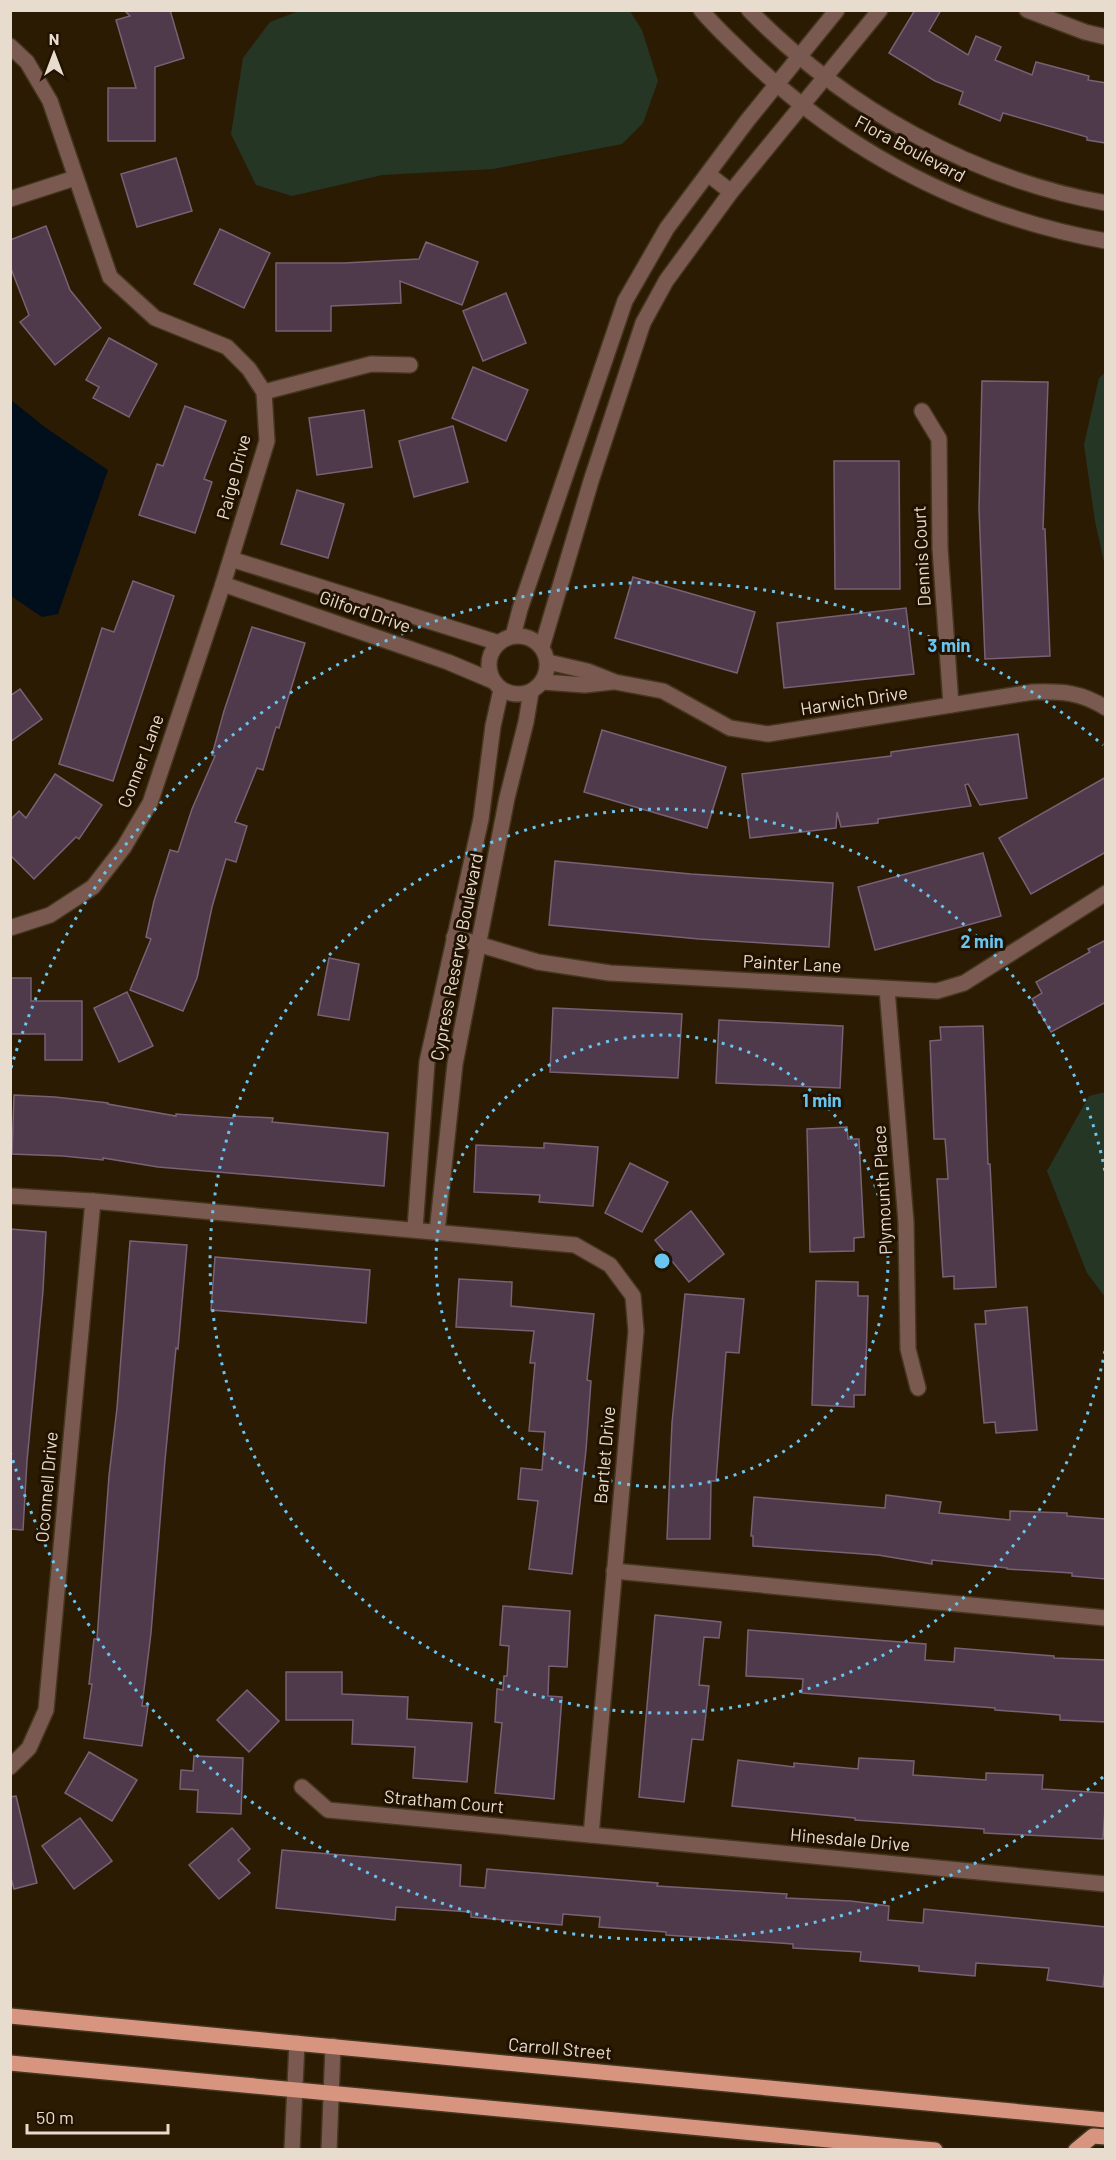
<svg xmlns="http://www.w3.org/2000/svg" width="1116" height="2160" viewBox="0 0 1116 2160" font-family="Barlow,sans-serif">
  <rect width="100%" height="100%" fill="#2b1b02"/>
  <g fill="#263625">
    <path d="M299,11H630L642,30L658,81L643,123L622,144L493,169L382,175L292,196L256,185L231,134L243,58L270,22Z"/>
    <path d="M1105,373V567L1095,521L1084,445L1099,378Z"/>
    <path d="M1105,1092H1106L1105,1297L1087,1273L1047,1171L1089,1096Z"/>
  </g>
  <path fill="#000f1b" d="M11,400L46,428L108,470L58,614L42,617L11,596Z"/>
  <g fill="#4e3a4b" stroke="#796075" stroke-width="1.5">
    <path d="M124,10H170L184,58L155,67V141H108V88H136L116,20L130,16Z"/>
    <path d="M915,10H941L929,31L968,55L976,36L1001,47L995,60L1032,75L1036,62L1089,76L1088,80L1106,83V143L1087,140V137L1003,113L1000,121L959,104L963,92L935,81L889,53Z"/>
    <path d="M176,158L192,211L137,227L121,174Z"/>
    <path d="M46,226L70,290L101,328L55,365L20,322L29,315L10,266V240Z"/>
    <path d="M220,229L270,253L244,308L194,284Z"/>
    <path d="M426,242L478,262L462,305L400,281L401,303L331,306V331H276V263H344L419,259Z"/>
    <path d="M506,293L526,343L483,361L463,311Z"/>
    <path d="M109,338L157,364L129,417L93,398L99,387L86,380Z"/>
    <path d="M473,367L528,390L506,441L452,418Z"/>
    <path d="M982,381L1048,382L1043,529H1045L1050,656L985,659L979,509Z"/>
    <path d="M185,406L226,421L204,479L212,482L195,533L139,515L157,464L163,466Z"/>
    <path d="M364,410L372,467L317,475L309,418Z"/>
    <path d="M453,426L468,482L414,497L399,441Z"/>
    <path d="M834,461H899L900,589H835Z"/>
    <path d="M297,490L344,504L328,558L281,544Z"/>
    <path d="M633,577L755,612L737,673L615,638Z"/>
    <path d="M133,581L174,596L113,781L59,764L102,628L114,632Z"/>
    <path d="M906,608L914,674L784,688L777,623Z"/>
    <path d="M252,627L305,643L279,728L276,727L263,770L257,768L235,822L247,826L236,862L226,859L212,907L197,978L183,1011L130,990L151,939L146,937L154,901L170,850L178,852L192,809L215,756L212,755L224,711Z"/>
    <path d="M20,689L42,719L10,742V696Z"/>
    <path d="M602,730L726,767L707,828L584,792Z"/>
    <path d="M1018,734L1027,798L980,805L968,784L965,785L971,806L878,819V823L841,827L837,812L836,828L750,838L742,774L891,756V752Z"/>
    <path d="M55,774L102,805L79,839L76,837L34,879L10,855V820L19,811L26,818Z"/>
    <path d="M1106,777V852L1031,894L999,838Z"/>
    <path d="M983,853L1001,916L875,950L858,887Z"/>
    <path d="M555,861L691,874L833,883L829,947L699,939L549,925Z"/>
    <path d="M1106,940V1002L1051,1032L1032,999L1042,993L1036,982L1090,952L1088,949Z"/>
    <path d="M329,958L359,964L349,1020L318,1015Z"/>
    <path d="M10,978H31V1001H82V1060H45V1034H10Z"/>
    <path d="M127,992L153,1046L119,1062L94,1008Z"/>
    <path d="M553,1008L682,1014L678,1078L550,1072Z"/>
    <path d="M719,1020L843,1026L840,1088L716,1083Z"/>
    <path d="M983,1026L988,1164H990L996,1287L954,1289V1276L943,1277L937,1179H948L946,1150L945,1139H934L930,1041L941,1040L940,1027Z"/>
    <path d="M14,1095L55,1097L108,1103V1104L176,1116V1114L233,1118V1116L273,1118L272,1122L388,1133L384,1186L158,1167L103,1158V1160L63,1156L12,1154Z"/>
    <path d="M847,1127L848,1139H859L864,1237L854,1238V1251L810,1252L807,1129Z"/>
    <path d="M544,1143L598,1147L593,1206L539,1202L540,1195L474,1192L476,1145L544,1148Z"/>
    <path d="M630,1163L668,1182L642,1232L605,1213Z"/>
    <path d="M691,1211L724,1254L689,1282L655,1240Z"/>
    <path d="M10,1229L46,1232L43,1291L27,1461L23,1530L10,1529Z"/>
    <path d="M130,1241L187,1245L178,1349L176,1348L165,1460L151,1633L142,1706H148L142,1746L84,1738L92,1684H89L94,1639H97L109,1476L117,1408Z"/>
    <path d="M215,1257L370,1270L366,1323L211,1310Z"/>
    <path d="M459,1279L512,1282L511,1306L594,1314L587,1380L591,1381L586,1450L572,1574L529,1569L538,1501L518,1499L521,1468L542,1470L545,1432L529,1431L535,1363H530L534,1331L456,1327Z"/>
    <path d="M816,1281L858,1282V1296H868L865,1395H854V1407L812,1405Z"/>
    <path d="M685,1294L744,1299L739,1353L726,1352L716,1481H711L710,1539H667L672,1423Z"/>
    <path d="M1027,1307L1037,1430L996,1433L995,1422L984,1423L975,1324H986L985,1311Z"/>
    <path d="M886,1495L941,1502L939,1513L1010,1520V1511L1067,1513V1516L1106,1519V1579L1072,1576V1573L1007,1569V1568L932,1560V1564L878,1555L753,1546V1536H751L754,1497L885,1508Z"/>
    <path d="M503,1606L570,1611L567,1667L549,1666L548,1696L562,1697L554,1799L495,1793L502,1723L495,1722L497,1689L503,1690L504,1676H507L509,1646L500,1645Z"/>
    <path d="M655,1615L721,1622L719,1638L704,1637L699,1685L709,1686L703,1740L692,1739L684,1802L639,1797Z"/>
    <path d="M748,1630L926,1644L925,1660L954,1662L955,1648L1054,1656V1658L1106,1660V1722L1060,1720V1715L995,1710V1708L802,1693L803,1679L746,1676Z"/>
    <path d="M286,1672H342V1694L408,1697L407,1719L472,1723L467,1782L413,1778L415,1747L352,1744L353,1720H286Z"/>
    <path d="M247,1690L279,1721L249,1752L217,1720Z"/>
    <path d="M89,1752L137,1780L112,1821L65,1793Z"/>
    <path d="M194,1756L243,1758L241,1814L197,1812L198,1790L180,1789L181,1770L193,1771Z"/>
    <path d="M859,1758L914,1761L913,1775L986,1780V1773L1043,1775L1042,1789L1106,1793L1103,1839L984,1833V1829L855,1820V1818L732,1806L738,1760L794,1767V1763L858,1769Z"/>
    <path d="M16,1796L37,1883L14,1889L10,1874V1797Z"/>
    <path d="M80,1818L112,1861L74,1889L42,1846Z"/>
    <path d="M232,1828L250,1849L238,1860L250,1873L219,1899L189,1865Z"/>
    <path d="M282,1850L461,1865L460,1886L485,1888L487,1869L658,1883L657,1886L787,1894L786,1898L851,1901L889,1906L888,1920L923,1923L924,1909L1106,1927V1963L1103,1987L1047,1980L1049,1968L976,1963L975,1976L919,1971V1966L860,1961L861,1952L793,1948V1944L666,1935V1932L599,1927L600,1917L563,1914L562,1925L471,1917V1912L396,1907L395,1920L276,1908Z"/>
  </g>
  <g fill="none" stroke-linecap="round" stroke-linejoin="round">
    <defs>
      <g id="minor">
        <path d="M701,10C716,28 733,43 749,59C850,155 969,216 1106,241"/>
        <path d="M749,10C844,107 972,179 1106,203"/>
        <path d="M1027,10L1085,32L1106,37"/>
        <path d="M10,46L27,62L50,101L110,277L155,318L227,347L249,369L264,392L267,441L223,584L150,803L124,847L93,887L50,915L10,928"/>
        <path d="M708,174L731,192"/>
        <path d="M10,199L75,178"/>
        <path d="M264,392L371,364L410,365"/>
        <path d="M922,411L939,439L940,548L951,705"/>
        <path d="M231,559L499,643"/>
        <path d="M223,584L448,662L493,681"/>
        <circle cx="518" cy="665" r="29"/>
        <path d="M513,636L520,609L625,301L667,228L747,121L837,10"/>
        <path d="M542,647L591,481L643,323L666,281L731,192L880,10"/>
        <path d="M548,662L587,671L615,682L663,691L730,728L768,734L1033,692C1061,691 1081,692 1106,708"/>
        <path d="M543,682L585,685L612,682"/>
        <path d="M454,937L538,962L610,973L937,991L964,983L1106,893"/>
        <path d="M887,989L906,1222L908,1349L918,1388"/>
        <path d="M10,1196L93,1201L575,1245L610,1265L633,1296L636,1331L591,1835"/>
        <path d="M415,1229L427,1062L481,819L493,726L501,690"/>
        <path d="M437,1232L455,1064L507,798L526,722L531,692"/>
        <path d="M614,1571L1106,1618"/>
        <path d="M10,1767L29,1748L46,1710L93,1201"/>
        <path d="M302,1787L328,1810L1106,1884"/>
        <path d="M292,2150L297,2043"/>
        <path d="M329,2150L333,2046"/>
      </g>
      <g id="major">
        <path d="M10,2016L1106,2120"/>
        <path d="M10,2063L935,2150"/>
        <path d="M1076,2150L1093,2136L1106,2137"/>
      </g>
    </defs>
    <use href="#minor" stroke="#45361f" stroke-width="18"/>
    <use href="#major" stroke="#45361f" stroke-width="18"/>
    <use href="#minor" stroke="#7a5a50" stroke-width="15"/>
    <use href="#major" stroke="#d79580" stroke-width="15"/>
  </g>
  <g fill="none" stroke="#69c4f0" stroke-width="3" stroke-dasharray="3 6">
    <circle cx="662" cy="1261" r="226"/>
    <path d="M1105 1351A452 452 0 1 1 1105 1171"/>
    <path d="M1103 1777A679 679 0 0 1 11 1454M11 1068A679 679 0 0 1 1103 745"/>
  </g>
  <g text-anchor="middle" stroke-width="6" stroke-linejoin="round" paint-order="stroke">
    <g font-size="18" fill="#e7dcce" stroke="#211200">
      <text transform="translate(910 149) rotate(28)" y="6">Flora Boulevard</text>
      <text transform="translate(234 477) rotate(-75)" y="6">Paige Drive</text>
      <text transform="translate(922 556) rotate(-93)" y="6">Dennis Court</text>
      <text transform="translate(365 612) rotate(19)" y="6">Gilford Drive</text>
      <text transform="translate(854 701) rotate(-9)" y="6">Harwich Drive</text>
      <text transform="translate(141 761) rotate(-69)" y="6">Conner Lane</text>
      <text transform="translate(457 957) rotate(-79)" y="6">Cypress Reserve Boulevard</text>
      <text transform="translate(792 964) rotate(3)" y="6">Painter Lane</text>
      <text transform="translate(883 1190) rotate(-93)" y="6">Plymounth Place</text>
      <text transform="translate(605 1455) rotate(-85)" y="6">Bartlet Drive</text>
      <text transform="translate(47 1487) rotate(-85)" y="6">Oconnell Drive</text>
      <text transform="translate(444 1802) rotate(5)" y="6">Stratham Court</text>
      <text transform="translate(850 1840) rotate(5)" y="6">Hinesdale Drive</text>
      <text transform="translate(560 2049) rotate(5)" y="6">Carroll Street</text>
    </g>
  </g>
  <circle cx="662" cy="1261" r="9" fill="#69c4f0" stroke="#211200" stroke-width="3"/>
  <g font-size="18" text-anchor="middle" font-weight="bold" fill="#69c4f0" stroke="#211200" stroke-width="6" stroke-linejoin="round" paint-order="stroke">
    <text x="949" y="652">3 min</text>
    <text x="982" y="948">2 min</text>
    <text x="822" y="1107">1 min</text>
  </g>
  <rect width="1116" height="2160" fill="none" stroke="#e7dcce" stroke-width="24"/>
  <g transform="translate(54 54)" stroke="#211200" stroke-width="4.5" paint-order="stroke">
  <path d="M0-4.5L10 22L0 15L-10 22Z" fill="#e7dcce"/>
  <text y="-9" font-size="16" font-weight="bold" text-anchor="middle" fill="#e7dcce">N</text>
  </g>
  <path d="M27 2124v9h141v-9" fill="none" stroke="#e7dcce" stroke-width="3"/>
  <text x="36" y="2124" font-size="18" fill="#e7dcce" stroke="#211200" stroke-width="4.5" paint-order="stroke">50 m</text>
</svg>
